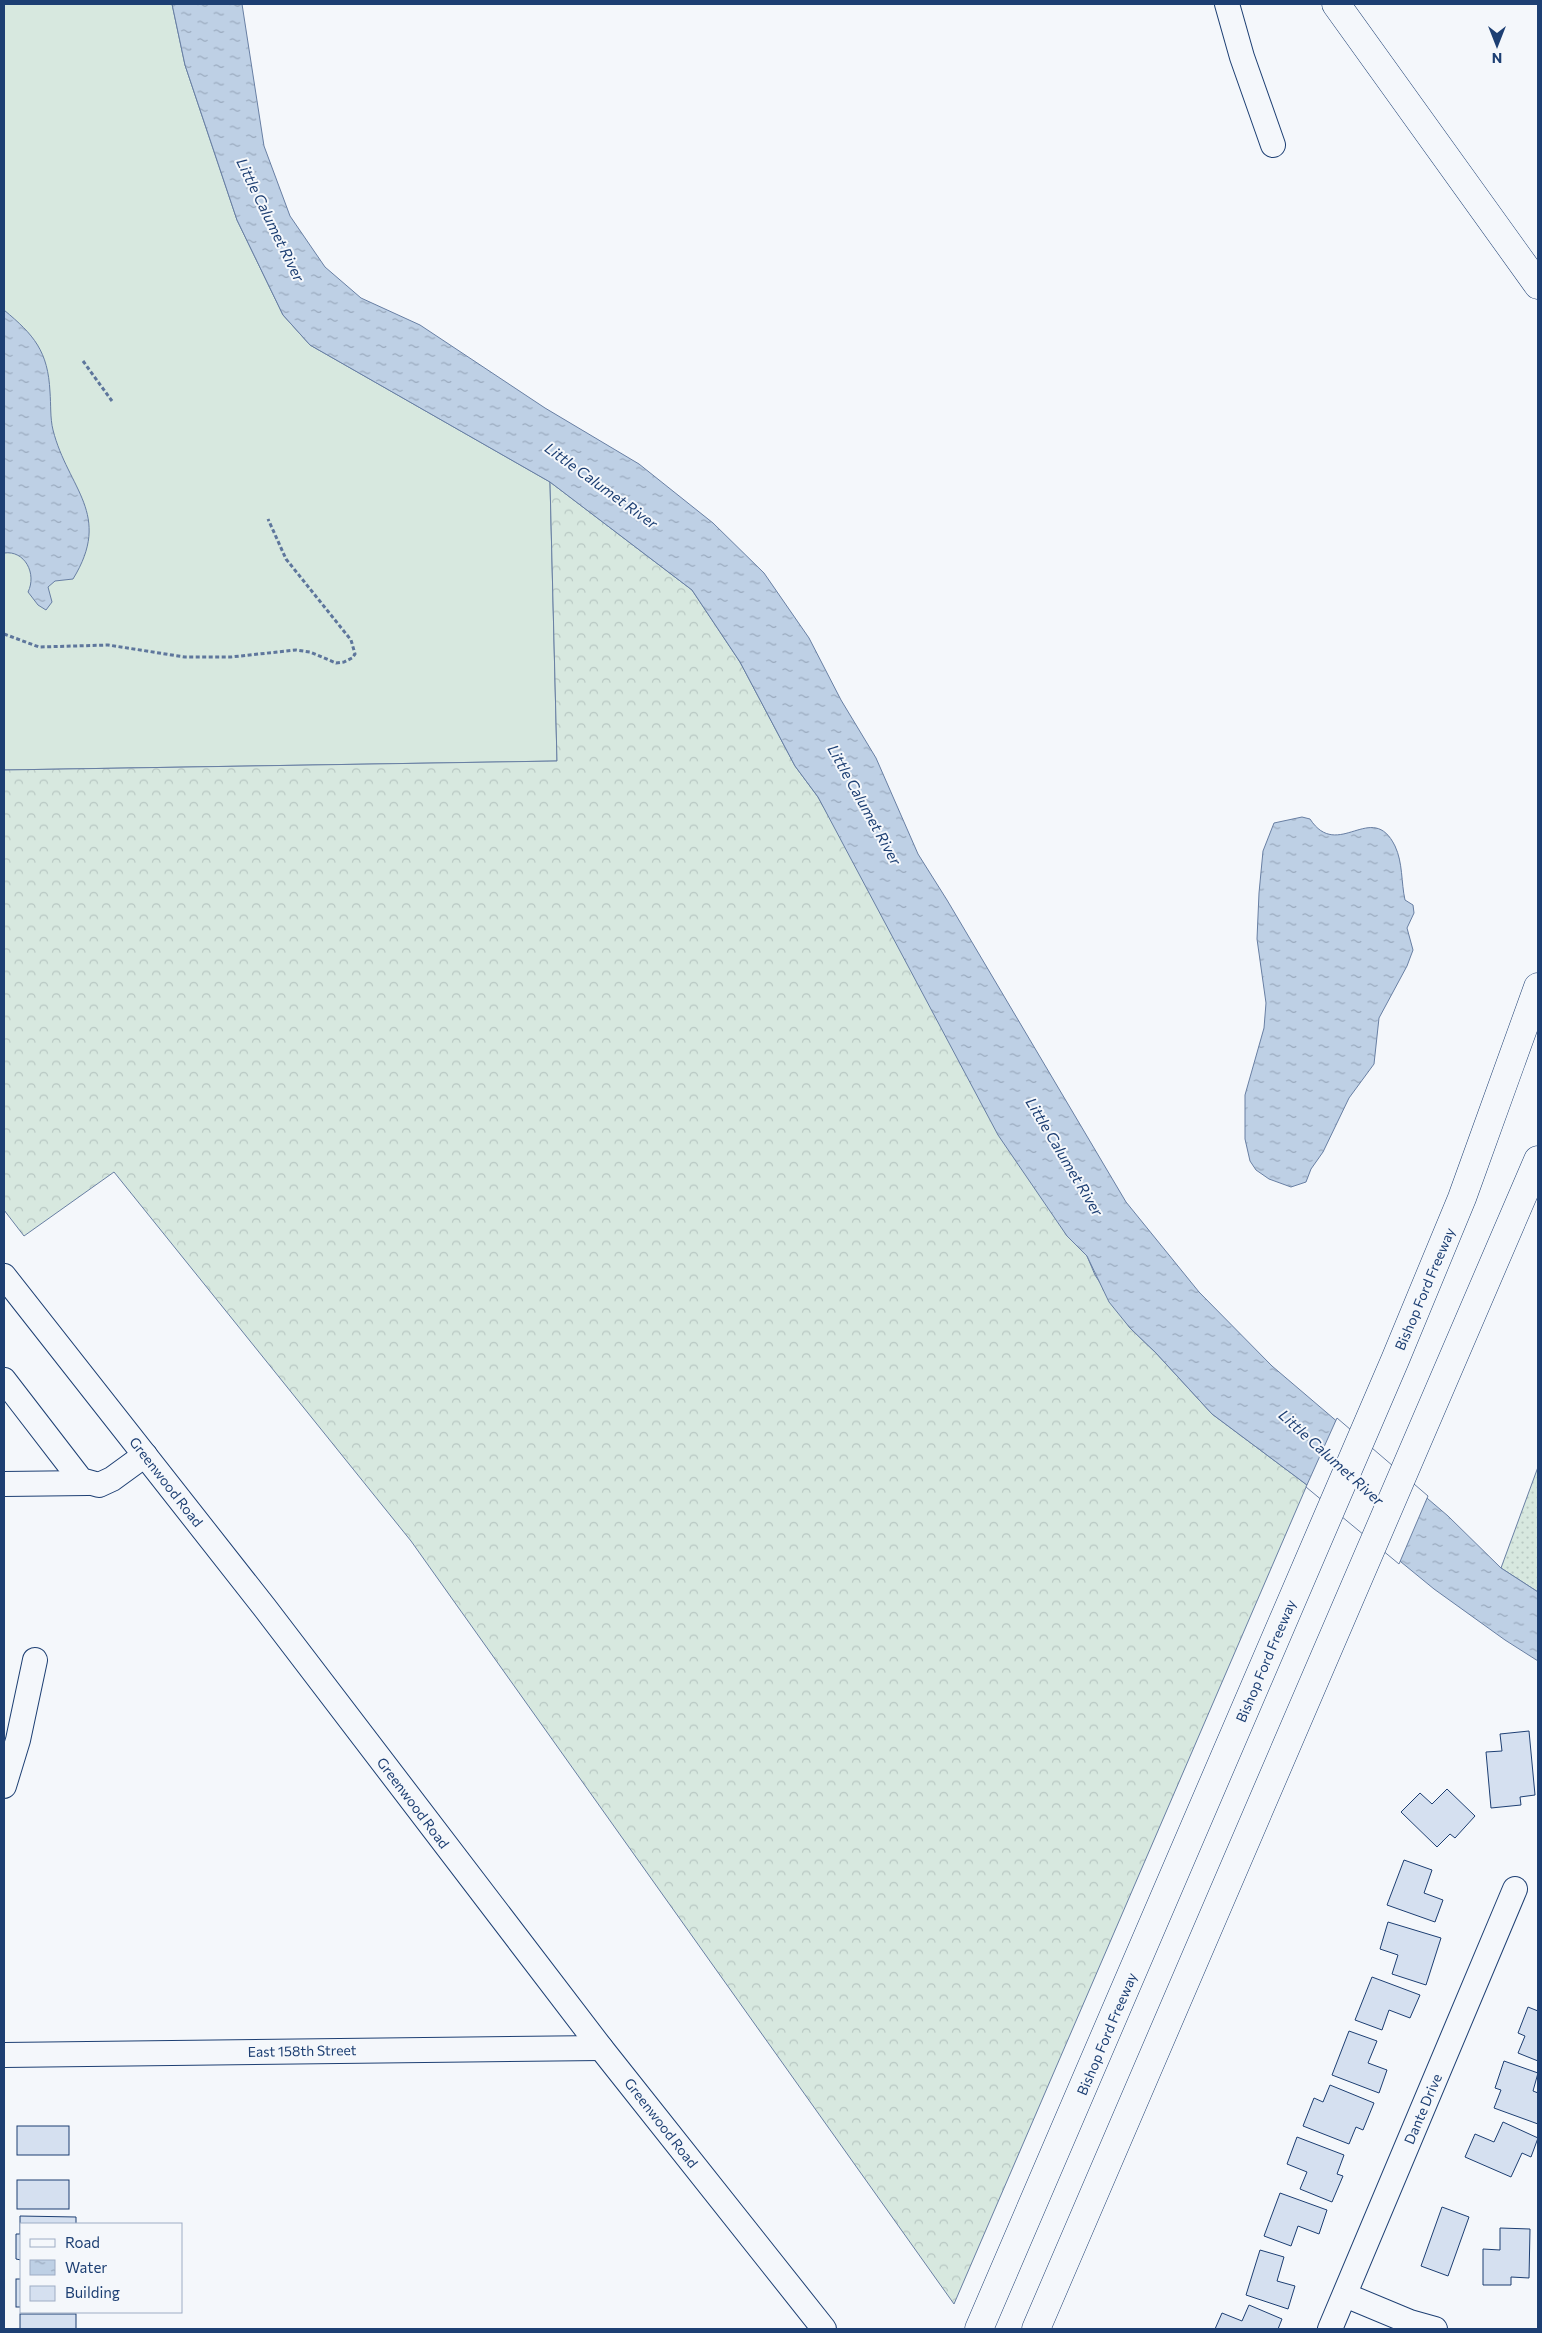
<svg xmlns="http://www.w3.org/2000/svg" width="1542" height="2333" viewBox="0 0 1542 2333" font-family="Commissioner,sans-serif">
  <defs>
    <pattern id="forest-crowns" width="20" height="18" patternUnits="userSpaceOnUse" patternTransform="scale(1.25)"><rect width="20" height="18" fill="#d7e8df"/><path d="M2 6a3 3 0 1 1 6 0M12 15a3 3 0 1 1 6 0" fill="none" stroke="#b8c8c3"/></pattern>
    <pattern id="park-dots" width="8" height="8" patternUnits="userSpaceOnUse" patternTransform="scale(1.25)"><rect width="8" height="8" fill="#d7e8df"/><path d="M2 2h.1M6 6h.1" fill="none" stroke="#b8c8c3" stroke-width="1.8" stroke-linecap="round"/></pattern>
    <pattern id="water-ripples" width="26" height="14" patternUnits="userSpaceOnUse" patternTransform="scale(1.25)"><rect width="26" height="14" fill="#bed0e5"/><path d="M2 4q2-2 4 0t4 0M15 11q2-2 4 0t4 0" fill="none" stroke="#9aaabe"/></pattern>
  </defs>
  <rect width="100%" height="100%" fill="#f4f7fb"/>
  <path fill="#d7e8df" stroke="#687fa3" d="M4,4H172L185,65L237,220L283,315L310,345L550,482L557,761L4,770Z"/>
  <path fill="url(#forest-crowns)" stroke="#687fa3" d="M550,482L692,590L740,662L795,766L818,797L1067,1236L1087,1256L1095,1275L1130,1328L1156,1353L1212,1414L1307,1485L954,2304L411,1541L114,1172L24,1236L4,1210V770L557,761Z"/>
  <path fill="url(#park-dots)" stroke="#687fa3" d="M1538,1467V1592L1501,1568Z"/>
  <g fill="url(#water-ripples)" stroke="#687fa3">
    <path d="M172,4H242L264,146L290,216L325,267L361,298L420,325L545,408L639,464L713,523L764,573L809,638L841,700L876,758L918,854L947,900L1126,1202L1199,1292L1272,1366L1448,1516L1501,1568L1538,1592V1661L1505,1640L1434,1589L1307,1485L1212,1414L1156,1353L1130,1328L1109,1302L1087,1256L1067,1236L998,1135L818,797L795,766L740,662L692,590L550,482L310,345L283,315L237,220L185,65Z"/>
    <path d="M4,310C34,335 48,351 50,392C51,404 50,418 53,430C68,489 113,514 73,579L55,581L48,587L52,602L46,610L38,605L28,592C37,574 25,550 4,553Z"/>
    <path d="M1302,817L1310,819C1338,862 1372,799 1395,846C1403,863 1401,882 1405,900L1413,905L1414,913L1407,928L1413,950L1407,966L1379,1018L1374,1064L1349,1098L1323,1152L1311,1169L1306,1182L1291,1187L1269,1179L1256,1170L1250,1161L1245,1139V1095L1264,1028L1266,1003L1257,939L1259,893L1263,851L1274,823Z"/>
  </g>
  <path fill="#f4f7fb" stroke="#687fa3" d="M1337,1418L1428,1496L1399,1564L1306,1487Z"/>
  <g fill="#d5e0f0" stroke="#1d3f73">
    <path d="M1529,1731L1535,1795L1520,1797L1521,1805L1491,1808L1486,1752L1502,1751L1500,1734Z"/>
    <path d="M1447,1789L1475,1816L1455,1838L1450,1834L1437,1847L1401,1812L1420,1793L1432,1804Z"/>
    <path d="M1404,1860L1432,1870L1424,1893L1443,1900L1435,1922L1387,1905Z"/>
    <path d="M1388,1922L1441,1938L1426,1985L1392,1974L1398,1955L1380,1949Z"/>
    <path d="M1372,1977L1420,1995L1410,2018L1389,2010L1382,2030L1355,2020Z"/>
    <path d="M1528,2007L1538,2011V2061L1518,2053L1525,2036L1518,2033Z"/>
    <path d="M1349,2031L1377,2041L1368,2063L1387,2070L1379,2093L1332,2075Z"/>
    <path d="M1504,2061L1538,2073L1533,2091L1538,2093V2124L1494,2108L1501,2090L1495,2088Z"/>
    <path d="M1330,2085L1374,2103L1363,2130L1356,2127L1349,2144L1303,2126L1314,2098L1323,2102Z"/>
    <path d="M1503,2122L1538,2138L1531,2157L1522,2153L1511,2177L1465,2157L1475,2134L1494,2142Z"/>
    <rect x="17" y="2126" width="52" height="29"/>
    <path d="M1297,2137L1344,2155L1337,2174L1343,2176L1332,2202L1300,2189L1307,2172L1287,2164Z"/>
    <rect x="17" y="2180" width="52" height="29"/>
    <path d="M1280,2193L1327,2210L1319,2234L1298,2226L1291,2246L1264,2236Z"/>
    <path d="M1442,2207L1469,2217L1448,2276L1421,2266Z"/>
    <path d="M20,2216L76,2217V2224H21V2260L16,2259V2234H20Z"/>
    <path d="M1500,2228L1530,2229L1529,2278L1511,2277V2285H1483V2249L1500,2250Z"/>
    <path d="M1260,2250L1284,2257L1277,2281L1295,2286L1288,2309L1246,2295Z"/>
    <rect x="16" y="2279" width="5" height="28"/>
    <path d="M1249,2305L1282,2319L1278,2329H1215L1222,2313L1242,2321Z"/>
    <rect x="20" y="2314" width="56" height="15"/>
  </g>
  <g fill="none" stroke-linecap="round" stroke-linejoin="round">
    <defs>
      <g id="minor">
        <path d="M1227,4L1242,57L1273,145"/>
        <path d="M4,1276L265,1608L601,2048L824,2329"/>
        <path d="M4,1380L81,1480L99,1485L112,1479L145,1455"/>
        <path d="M4,1484L88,1483"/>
        <path d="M4,1786L18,1740L35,1660"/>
        <path d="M4,2055L601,2048"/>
        <path d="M1345,2295L1410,2322L1435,2329"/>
        <path d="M1330,2329L1515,1889"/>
      </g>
      <g id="highway">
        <path d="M1336,4L1538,285"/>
        <path d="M979,2329L1395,1360L1462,1198L1538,987"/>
        <path d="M1036,2329L1538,1160"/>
      </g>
    </defs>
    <use href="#minor" stroke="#1d3f73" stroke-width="26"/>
    <use href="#highway" stroke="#1d3f73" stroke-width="29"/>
    <g stroke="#5e769c" stroke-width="3" stroke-dasharray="4 2.5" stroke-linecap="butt">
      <path d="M83,361L112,401"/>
      <path d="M4,634L39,647L108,645L185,657H231L296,650L310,652L336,663L344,662L352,658L355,654L351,640L286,559L268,519"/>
    </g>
    <use href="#minor" stroke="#f4f7fb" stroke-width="24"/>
    <use href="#highway" stroke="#f4f7fb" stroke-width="28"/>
  </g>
  <g text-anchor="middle" stroke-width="4" stroke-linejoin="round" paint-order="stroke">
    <g font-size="14" fill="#1d3f73" stroke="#f4f7fb">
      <text transform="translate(1425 1289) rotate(-67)" y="5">Bishop Ford Freeway</text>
      <text transform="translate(166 1482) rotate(52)" y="5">Greenwood Road</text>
      <text transform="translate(1266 1661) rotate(-67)" y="5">Bishop Ford Freeway</text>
      <text transform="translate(413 1803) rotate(53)" y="5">Greenwood Road</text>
      <text transform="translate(1107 2034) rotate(-67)" y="5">Bishop Ford Freeway</text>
      <text transform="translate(302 2051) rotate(-1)" y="5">East 158th Street</text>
      <text transform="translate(1423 2109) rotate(-67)" y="5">Dante Drive</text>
      <text transform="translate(661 2123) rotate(52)" y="5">Greenwood Road</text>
    </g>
    <g font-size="15" font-style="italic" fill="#1d3f73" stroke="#f4f7fb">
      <text transform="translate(270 220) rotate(64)" y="5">Little Calumet River</text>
      <text transform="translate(601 486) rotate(36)" y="5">Little Calumet River</text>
      <text transform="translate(864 805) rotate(61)" y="5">Little Calumet River</text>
      <text transform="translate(1064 1157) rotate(59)" y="5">Little Calumet River</text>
      <text transform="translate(1331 1458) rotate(42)" y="5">Little Calumet River</text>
    </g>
  </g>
  <rect width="1542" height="2333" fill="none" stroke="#1d3f73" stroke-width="10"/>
  <rect x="20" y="2223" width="162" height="90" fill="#f4f7fb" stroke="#9eadc5"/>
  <rect x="30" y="2239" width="25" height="8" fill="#f4f7fb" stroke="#9eadc5"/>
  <text x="65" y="2248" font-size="15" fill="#1d3f73">Road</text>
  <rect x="30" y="2260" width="25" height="15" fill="url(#water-ripples)" stroke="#9eadc5"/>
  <text x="65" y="2273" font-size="15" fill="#1d3f73">Water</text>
  <rect x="30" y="2286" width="25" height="15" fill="#d5e0f0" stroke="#9eadc5"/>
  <text x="65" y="2298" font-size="15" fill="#1d3f73">Building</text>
  <g transform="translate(1497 45) rotate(180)" stroke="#f4f7fb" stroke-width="4" paint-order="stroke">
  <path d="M0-4L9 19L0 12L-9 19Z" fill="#1d3f73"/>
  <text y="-8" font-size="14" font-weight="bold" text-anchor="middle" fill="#1d3f73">N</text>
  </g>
</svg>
